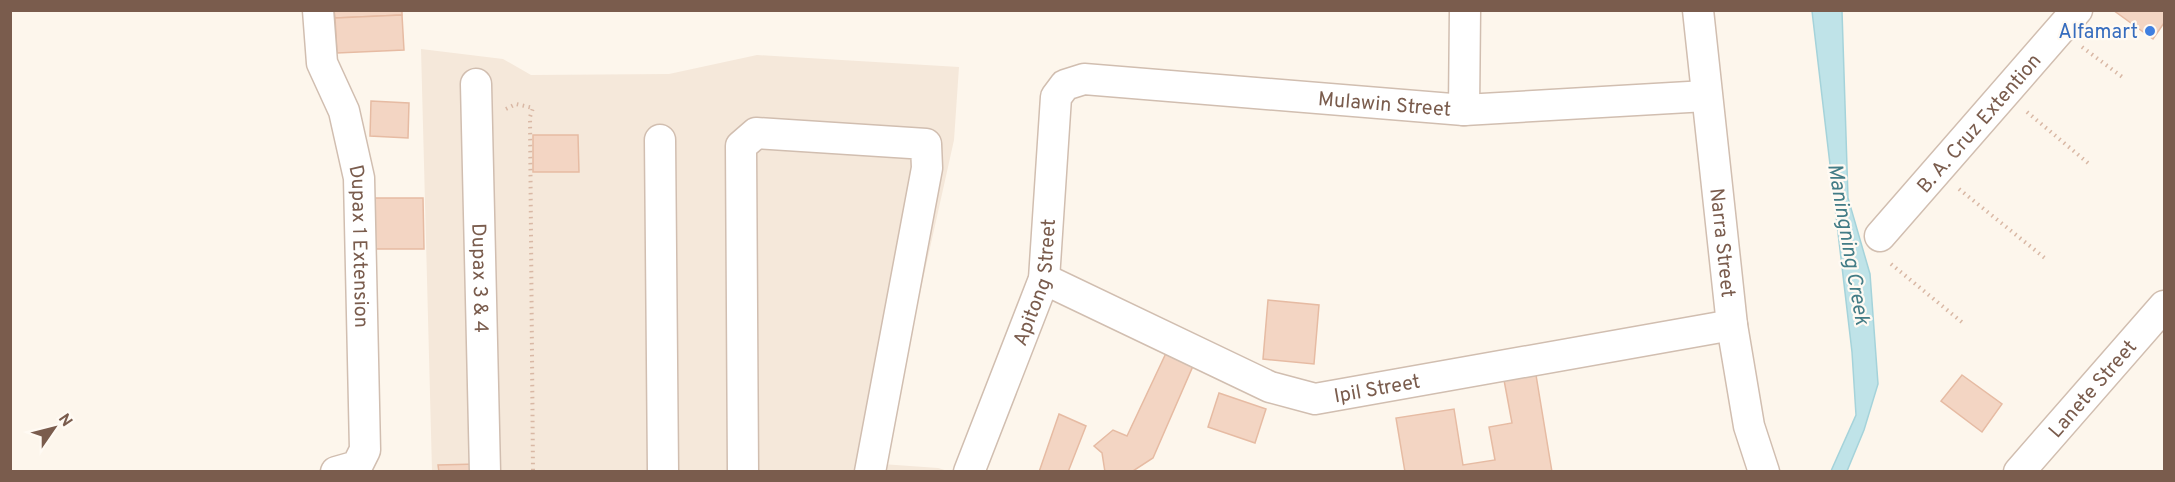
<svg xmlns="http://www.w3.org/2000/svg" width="2175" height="482" viewBox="0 0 2175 482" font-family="Overpass,sans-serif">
  <rect width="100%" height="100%" fill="#fdf6ec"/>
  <path fill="#f5e8da" d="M421,49L503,59L531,75L669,74L757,55L959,67L954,140L882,464L938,468L948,471H432Z"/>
  <path fill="#bfe3e8" stroke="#a5d3da" stroke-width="1.5" d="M1812,11H1842L1848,198L1870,274L1878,384L1864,430L1847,471H1831L1856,415L1852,352Z"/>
  <g fill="#f3d5c3" stroke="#e6bba3" stroke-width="1.5">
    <path d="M334,10H402V15L335,18Z"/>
    <path d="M2113,10H2164V23L2153,39Z"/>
    <path d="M402,15L404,50L337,53L335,18Z"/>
    <path d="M371,101L409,103L408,138L370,136Z"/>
    <path d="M533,135H578L579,172H533Z"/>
    <path d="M375,198H423L424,249H375Z"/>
    <path d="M1268,300L1319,305L1314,364L1263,359Z"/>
    <path d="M1167,351L1193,366L1153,458L1133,471L1105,472L1102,453L1094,446L1113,430L1127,436Z"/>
    <path d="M1536,375L1552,472H1405L1396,418L1454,409L1463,465L1495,460L1489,427L1512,423L1504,380Z"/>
    <path d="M1962,375L2002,404L1982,432L1941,401Z"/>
    <path d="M1219,393L1266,409L1255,443L1208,427Z"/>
    <path d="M1059,414L1086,426L1068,472H1039Z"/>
    <path d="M477,464V472H439L438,465Z"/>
  </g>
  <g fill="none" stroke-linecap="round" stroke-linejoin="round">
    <defs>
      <g id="minor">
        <path id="s1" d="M318,10L322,63L344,111L359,178L365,450L357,466L336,472"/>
        <path id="s2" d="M1698,10L1732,325L1749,426L1764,472"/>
        <path id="s3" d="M476,84L485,472"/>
        <path d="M1464,110L1465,10"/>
        <path d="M660,140L663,472"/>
        <path id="s4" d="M1880,236L2077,10"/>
        <path id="s5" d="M1044,279L1270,387L1315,399L1732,325"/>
        <path d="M743,472L741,146L756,133L926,144L927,168L870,472"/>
        <path id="s6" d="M969,472L1044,279L1056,97L1065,85L1084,79L1464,110L1706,96"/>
        <path id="s7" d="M2019,472L2164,306"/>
      </g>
    </defs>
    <use href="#minor" stroke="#d1beb0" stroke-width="33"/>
    <g stroke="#d9b8a5" stroke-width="4" stroke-dasharray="1.5 4.5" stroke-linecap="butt">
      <path d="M2082,47L2125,79"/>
      <path d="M506,109L516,104L533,108L530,117L533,472"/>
      <path d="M2027,112L2088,163"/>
      <path d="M1959,189L2046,259"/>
      <path d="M1891,264L1963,323"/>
    </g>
    <use href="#minor" stroke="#fff" stroke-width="30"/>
  </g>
  <circle fill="#3f7fe0" stroke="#fffaf3" stroke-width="2" cx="2150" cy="31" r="6"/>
  <g text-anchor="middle" stroke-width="4.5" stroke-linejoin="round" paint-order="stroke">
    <g font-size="20" fill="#366cbe" stroke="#fffaf3" text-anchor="end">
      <text x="2138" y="38">Alfamart</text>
    </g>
    <g font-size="20" fill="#7a5c4d" stroke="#fffaf3">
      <text dy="7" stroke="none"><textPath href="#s6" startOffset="726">Mulawin Street</textPath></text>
      <text dy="7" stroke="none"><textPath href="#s4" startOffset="150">B. A. Cruz Extention</textPath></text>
      <text dy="7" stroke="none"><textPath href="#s2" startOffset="234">Narra Street</textPath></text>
      <text dy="7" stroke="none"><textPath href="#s1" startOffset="243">Dupax 1 Extension</textPath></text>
      <text dy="7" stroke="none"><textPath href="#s3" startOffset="194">Dupax 3 &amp; 4</textPath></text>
      <text dy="7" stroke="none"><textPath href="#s6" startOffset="202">Apitong Street</textPath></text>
      <text dy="7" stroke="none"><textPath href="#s5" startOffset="360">Ipil Street</textPath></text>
      <text dy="7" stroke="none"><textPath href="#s7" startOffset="111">Lanete Street</textPath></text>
    </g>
    <g font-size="21" font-style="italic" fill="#437c86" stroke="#fffaf3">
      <text transform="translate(1849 244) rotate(80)" y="7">Maningning Creek</text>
    </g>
  </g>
  <rect width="2175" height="482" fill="none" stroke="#7a5c4d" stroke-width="24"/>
  <g transform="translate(54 428) rotate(55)" stroke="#fffaf3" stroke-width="4.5" paint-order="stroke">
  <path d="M0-4.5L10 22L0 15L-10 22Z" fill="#7a5c4d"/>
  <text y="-9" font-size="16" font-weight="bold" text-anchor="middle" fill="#7a5c4d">N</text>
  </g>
</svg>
